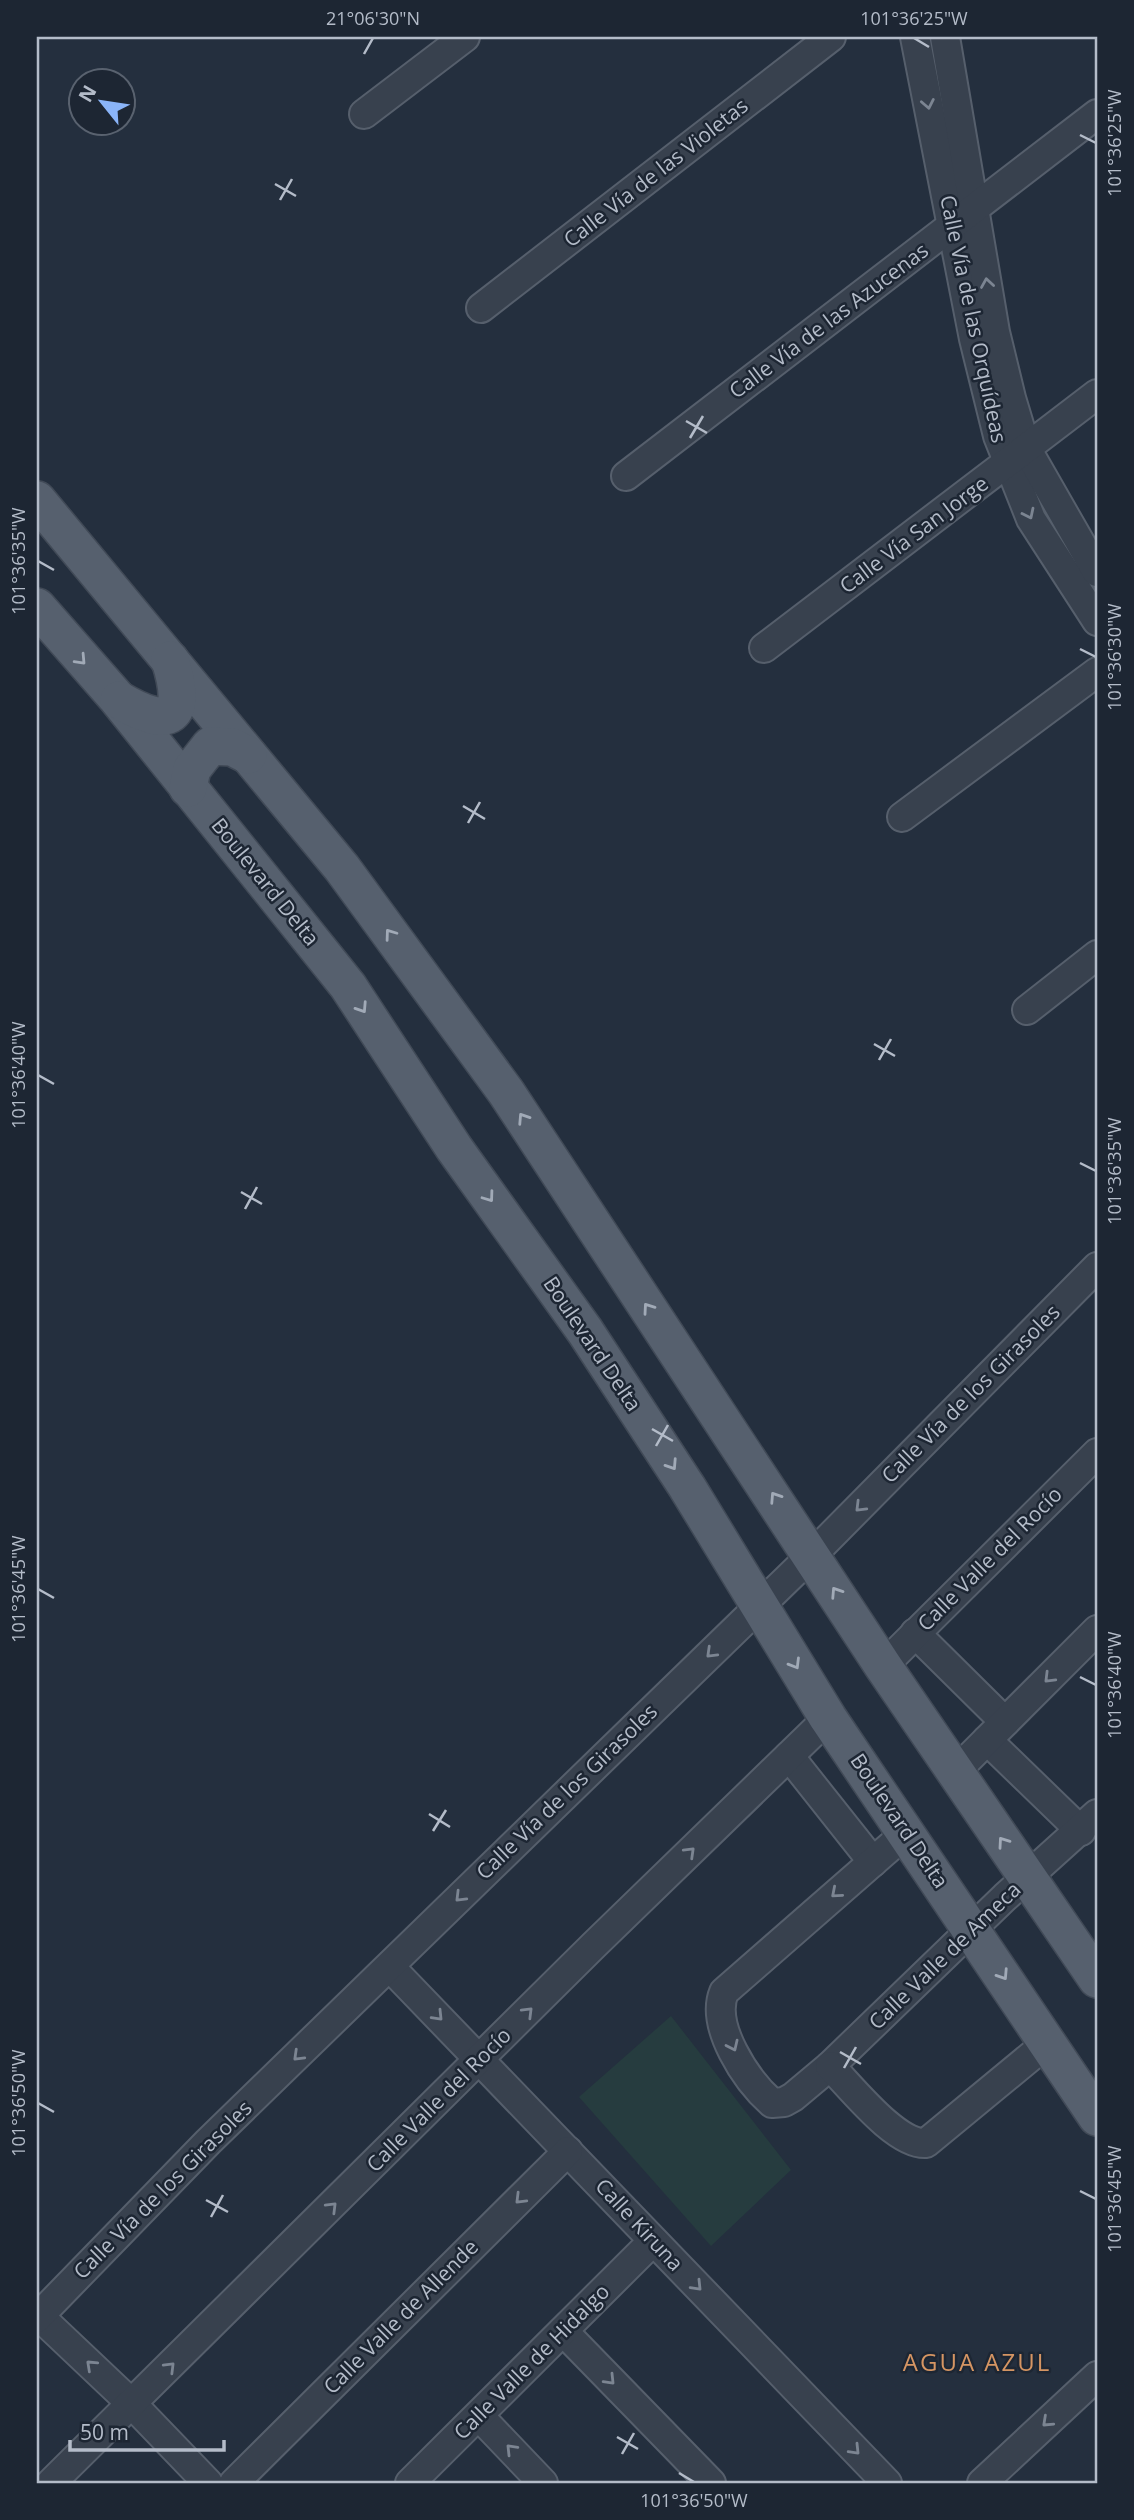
<svg xmlns="http://www.w3.org/2000/svg" width="1134" height="2520" viewBox="0 0 1134 2520" font-family="'Open Sans',sans-serif">
  <rect width="100%" height="100%" fill="#242f3e"/>
  <path fill="#263c3f" d="M671,2016L791,2170L711,2246L579,2097Z"/>
  <g fill="none" stroke-linecap="round" stroke-linejoin="round">
    <defs>
      <g id="minor">
        <path d="M915,37L974,339L998,436L1031,519L1097,621"/>
        <path d="M945,37L995,332L1011,398L1026,448L1097,572"/>
        <path d="M364,114L465,37"/>
        <path d="M481,308L831,37"/>
        <path d="M626,476L1097,114"/>
        <path d="M764,648L1097,394"/>
        <path d="M902,817L1097,672"/>
        <path d="M1027,1010L1097,955"/>
        <path d="M915,1633L1005,1722"/>
        <path d="M883,1666L1097,1453"/>
        <path d="M987,1740L1081,1831"/>
        <path d="M789,1756L873,1862"/>
        <path d="M955,1772L1097,1630"/>
        <path d="M906,1833L724,1992C710,2026 746,2080 772,2103L784,2102L793,2097L830,2066L1005,1897L1097,1814"/>
        <path d="M390,1967L887,2483"/>
        <path d="M830,2066C852,2088 896,2145 926,2143L1046,2044"/>
        <path d="M39,2316L132,2404L208,2483"/>
        <path d="M37,2318L208,2142L812,1555L1097,1267"/>
        <path d="M563,2331L711,2483"/>
        <path d="M479,2416L543,2483"/>
        <path d="M51,2483L593,1946L828,1718"/>
        <path d="M234,2483L568,2151"/>
        <path d="M410,2483L653,2241"/>
        <path d="M982,2483L1097,2376"/>
      </g>
      <g id="major">
        <path d="M37,500L342,868L506,1092L883,1666L1097,1979"/>
        <path d="M37,607L116,697L348,986L454,1148L585,1331L687,1487L828,1718L1097,2117"/>
        <path d="M119,700C172,731 188,718 170,660"/>
        <path d="M188,788L192,769L210,746L232,747L248,755"/>
      </g>
    </defs>
    <use href="#minor" stroke="#565f6c" stroke-width="32"/>
    <use href="#major" stroke="#414a57" stroke-width="40"/>
    <use href="#minor" stroke="#38414e" stroke-width="28"/>
    <use href="#major" stroke="#56606e" stroke-width="37"/>
  </g>
  <defs><path id="oneway-chevron" d="M-2-3.5L2.5 0L-2 3.5" fill="none" stroke-width="1.6" stroke-linecap="round" stroke-linejoin="round" transform="scale(1.75)"/></defs>
  <g stroke="#7c8592">
    <use href="#oneway-chevron" transform="translate(928 104) rotate(79)"/>
    <use href="#oneway-chevron" transform="translate(987 283) rotate(-99)"/>
    <use href="#oneway-chevron" transform="translate(1029 514) rotate(64)"/>
    <use href="#oneway-chevron" transform="translate(860 1507) rotate(135)"/>
    <use href="#oneway-chevron" transform="translate(711 1653) rotate(136)"/>
    <use href="#oneway-chevron" transform="translate(1049 1678) rotate(135)"/>
    <use href="#oneway-chevron" transform="translate(690 1852) rotate(-44)"/>
    <use href="#oneway-chevron" transform="translate(836 1893) rotate(139)"/>
    <use href="#oneway-chevron" transform="translate(460 1897) rotate(135)"/>
    <use href="#oneway-chevron" transform="translate(528 2012) rotate(-45)"/>
    <use href="#oneway-chevron" transform="translate(438 2016) rotate(46)"/>
    <use href="#oneway-chevron" transform="translate(733 2046) rotate(65)"/>
    <use href="#oneway-chevron" transform="translate(298 2056) rotate(136)"/>
    <use href="#oneway-chevron" transform="translate(520 2199) rotate(135)"/>
    <use href="#oneway-chevron" transform="translate(332 2207) rotate(-45)"/>
    <use href="#oneway-chevron" transform="translate(697 2286) rotate(46)"/>
    <use href="#oneway-chevron" transform="translate(91 2365) rotate(-137)"/>
    <use href="#oneway-chevron" transform="translate(170 2367) rotate(-45)"/>
    <use href="#oneway-chevron" transform="translate(610 2380) rotate(46)"/>
    <use href="#oneway-chevron" transform="translate(1047 2422) rotate(137)"/>
    <use href="#oneway-chevron" transform="translate(511 2449) rotate(-134)"/>
    <use href="#oneway-chevron" transform="translate(855 2450) rotate(46)"/>
  </g>
  <g stroke="#a1aab7">
    <use href="#oneway-chevron" transform="translate(81 660) rotate(47)"/>
    <use href="#oneway-chevron" transform="translate(390 934) rotate(-126)"/>
    <use href="#oneway-chevron" transform="translate(362 1008) rotate(57)"/>
    <use href="#oneway-chevron" transform="translate(523 1118) rotate(-123)"/>
    <use href="#oneway-chevron" transform="translate(489 1197) rotate(54)"/>
    <use href="#oneway-chevron" transform="translate(648 1308) rotate(-125)"/>
    <use href="#oneway-chevron" transform="translate(672 1465) rotate(57)"/>
    <use href="#oneway-chevron" transform="translate(775 1497) rotate(-123)"/>
    <use href="#oneway-chevron" transform="translate(836 1592) rotate(-123)"/>
    <use href="#oneway-chevron" transform="translate(795 1664) rotate(59)"/>
    <use href="#oneway-chevron" transform="translate(1003 1842) rotate(-125)"/>
    <use href="#oneway-chevron" transform="translate(1003 1975) rotate(57)"/>
  </g>
  <path fill="none" stroke="#b4bcc9" stroke-width="2.5" d="M914,38L929,47M364,54L373,38M1080,135L1096,143M275,184L296,196M280,200L292,179M686,421L707,433M690,438L703,416M38,561L54,570M1080,649L1096,657M463,806L485,819M468,823L480,802M874,1044L895,1056M879,1060L891,1039M38,1075L54,1084M1080,1163L1096,1171M241,1192L262,1204M245,1209L257,1187M652,1429L673,1441M656,1446L668,1425M38,1589L54,1598M1080,1677L1096,1685M429,1814L450,1827M433,1831L446,1810M840,2052L861,2064M844,2068L856,2047M38,2103L54,2112M1080,2191L1096,2199M206,2200L228,2212M211,2217L223,2195M617,2437L638,2449M622,2454L634,2433M679,2473L694,2482"/>
  <g text-anchor="middle" stroke-width="5" stroke-linejoin="round" paint-order="stroke">
    <g font-size="21" fill="#b4bcc9" stroke="#1d2633">
      <text transform="translate(656 173) rotate(-38)" y="7">Calle Vía de las Violetas</text>
      <text transform="translate(973 319) rotate(78)" y="7">Calle Vía de las Orquídeas</text>
      <text transform="translate(829 321) rotate(-37)" y="7">Calle Vía de las Azucenas</text>
      <text transform="translate(914 535) rotate(-37)" y="7">Calle Vía San Jorge</text>
      <text transform="translate(265 882) rotate(51)" y="7">Boulevard Delta</text>
      <text transform="translate(592 1344) rotate(56)" y="7">Boulevard Delta</text>
      <text transform="translate(971 1394) rotate(-45)" y="7">Calle Vía de los Girasoles</text>
      <text transform="translate(990 1559) rotate(-45)" y="7">Calle Valle del Rocío</text>
      <text transform="translate(567 1792) rotate(-44)" y="7">Calle Vía de los Girasoles</text>
      <text transform="translate(899 1821) rotate(56)" y="7">Boulevard Delta</text>
      <text transform="translate(945 1956) rotate(-44)" y="7">Calle Valle de Ameca</text>
      <text transform="translate(439 2100) rotate(-45)" y="7">Calle Valle del Rocío</text>
      <text transform="translate(163 2190) rotate(-45)" y="7">Calle Vía de los Girasoles</text>
      <text transform="translate(639 2225) rotate(47)" y="7">Calle Kiruna</text>
      <text transform="translate(401 2317) rotate(-45)" y="7">Calle Valle de Allende</text>
      <text transform="translate(532 2362) rotate(-45)" y="7">Calle Valle de Hidalgo</text>
    </g>
    <g font-size="24" letter-spacing="2" fill="#d59563" stroke="#1d2633">
      <text x="977" y="2371">AGUA AZUL</text>
    </g>
  </g>
  <rect width="1134" height="2520" fill="none" stroke="#1d2633" stroke-width="77"/>
  <g transform="translate(102 102) rotate(300)"><circle r="33" fill="#1d2633" stroke="#59626f" stroke-width="2"/>
  <path d="M0-5L12 26L0 18L-12 26Z" fill="#8ab4f8"/>
  <text y="-10" font-size="19" font-weight="bold" text-anchor="middle" fill="#b4bcc9">N</text>
  </g>
  <path d="M70 2440v10h154v-10" fill="none" stroke="#b4bcc9" stroke-width="3.5"/>
  <text x="80" y="2440" font-size="21" fill="#b4bcc9" stroke="#1d2633" stroke-width="5" paint-order="stroke">50 m</text>
  <rect x="38" y="38" width="1058" height="2444" fill="none" stroke="#b4bcc9" stroke-width="2.5"/>
  <g font-size="18" text-anchor="middle" fill="#b4bcc9">
    <text x="373" y="25">21°06'30"N</text>
    <text x="914" y="25">101°36'25"W</text>
    <text transform="translate(1115 143) rotate(-90)" y="6">101°36'25"W</text>
    <text transform="translate(19 561) rotate(-90)" y="6">101°36'35"W</text>
    <text transform="translate(1115 657) rotate(-90)" y="6">101°36'30"W</text>
    <text transform="translate(19 1075) rotate(-90)" y="6">101°36'40"W</text>
    <text transform="translate(1115 1171) rotate(-90)" y="6">101°36'35"W</text>
    <text transform="translate(19 1589) rotate(-90)" y="6">101°36'45"W</text>
    <text transform="translate(1115 1685) rotate(-90)" y="6">101°36'40"W</text>
    <text transform="translate(19 2103) rotate(-90)" y="6">101°36'50"W</text>
    <text transform="translate(1115 2199) rotate(-90)" y="6">101°36'45"W</text>
    <text x="694" y="2507">101°36'50"W</text>
  </g>
</svg>
